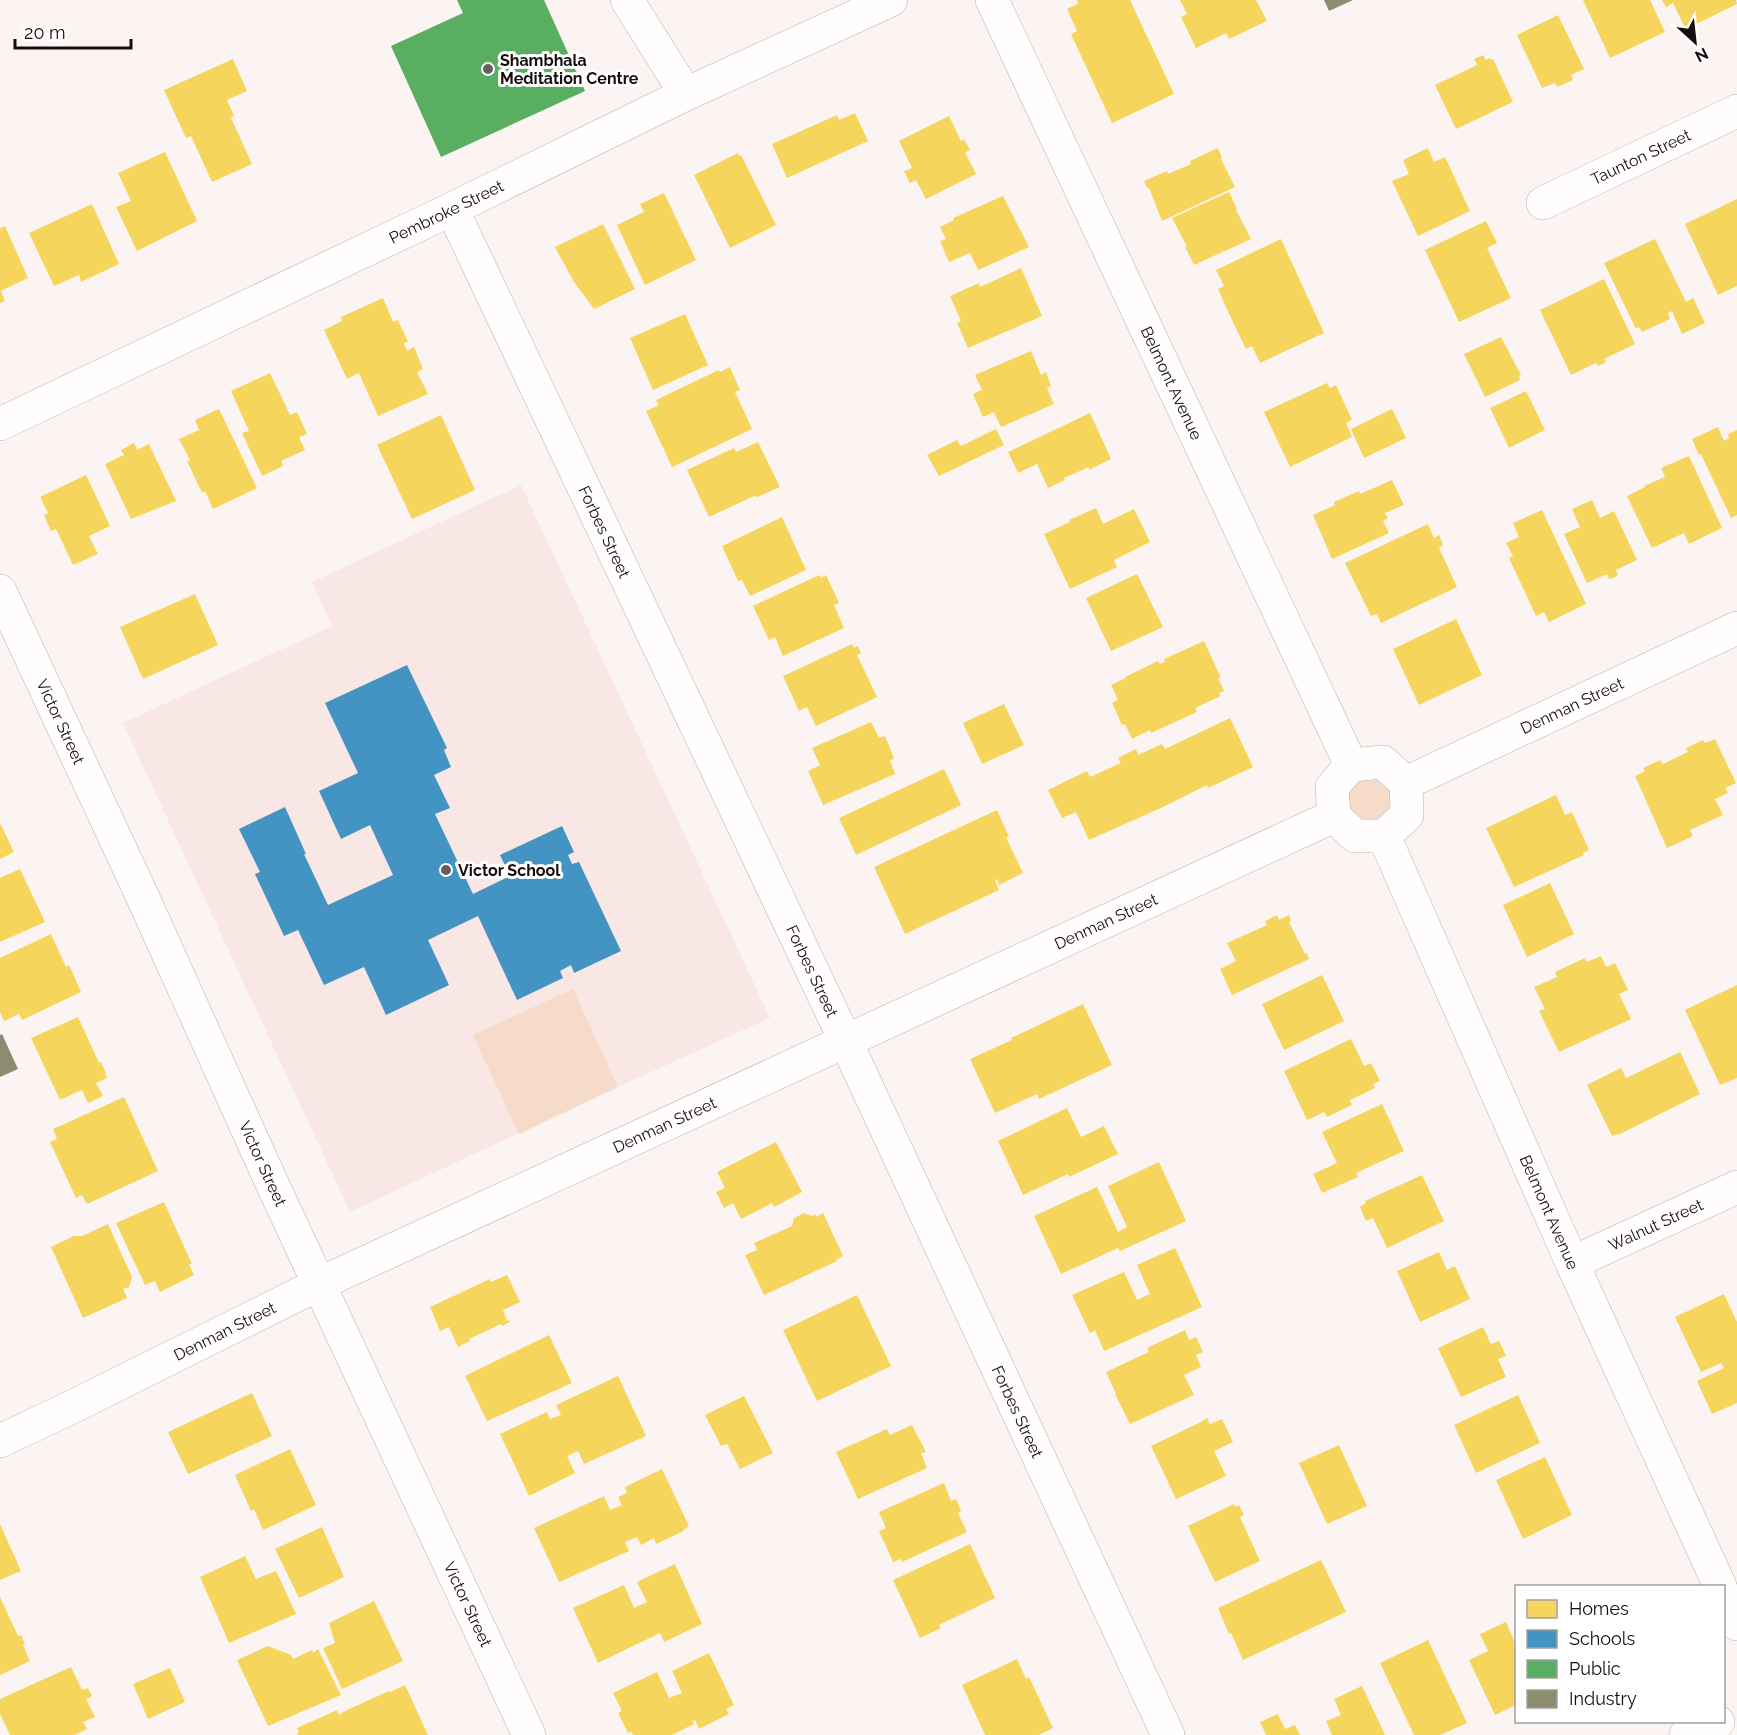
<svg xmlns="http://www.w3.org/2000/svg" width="1737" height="1735" viewBox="0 0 1737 1735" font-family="Raleway,sans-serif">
  <rect width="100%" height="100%" fill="#fcf4f2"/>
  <path fill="#f8e7e5" d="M521,485L770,1018L618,1087L350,1212L123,723L332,626L312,582Z"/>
  <g fill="#f6dcc8">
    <circle cx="1369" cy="799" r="22"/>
    <path d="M573,989L618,1087L519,1134L473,1035Z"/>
  </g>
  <g fill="#f6d55c">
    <path d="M1077,0H1130L1174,94L1112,123L1071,34L1077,31L1067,9L1078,4Z"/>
    <path d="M1180,0H1256L1267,21L1229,39L1226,33L1196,48L1181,17L1187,14Z"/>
    <path d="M1583,0H1650L1665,32L1610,58Z"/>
    <path d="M1662,0H1736L1737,4L1684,30L1682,27L1684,26L1673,3L1666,7Z"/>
    <path d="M1558,15L1584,69L1571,75L1573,80L1557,87L1555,83L1542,88L1517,35Z"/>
    <path d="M1483,55L1486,60L1490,58L1491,60L1493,59L1513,102L1456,129L1435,85L1475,66L1477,64L1474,59Z"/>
    <path d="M233,59L247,91L227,100L234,116L231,118L252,164L212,182L191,136L186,138L164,90Z"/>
    <path d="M855,113L868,141L787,178L772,144L837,115L839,120Z"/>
    <path d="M949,116L961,141L964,139L970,150L965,152L976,174L926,199L916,180L910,183L904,171L912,168L899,141Z"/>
    <path d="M1218,148L1222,158L1221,159L1235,187L1162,221L1149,188H1147L1144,181L1167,171L1168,174L1191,164L1190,161Z"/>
    <path d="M1428,148L1434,162L1445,157L1470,211L1418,236L1392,181L1409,174L1403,160Z"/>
    <path d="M165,152L197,221L137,251L116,207L131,201L118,173Z"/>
    <path d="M738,153L739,156L741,155L776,225L730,248L694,175Z"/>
    <path d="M1229,192L1237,209L1236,210L1251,239L1194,265L1185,247H1187L1172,218Z"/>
    <path d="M664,193L696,260L645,285L617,225L644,212L640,204Z"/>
    <path d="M1003,196L1029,247L978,270L970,253L949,262L940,241L946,239L940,227L954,220L953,218Z"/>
    <path d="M1737,199V286L1718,295L1685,224Z"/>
    <path d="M92,204L119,264L81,282L79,275L54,286L29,233Z"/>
    <path d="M1486,221L1497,243L1487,248L1511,298L1459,322L1425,250Z"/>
    <path d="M603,224L635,289L594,309L574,282L555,247Z"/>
    <path d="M5,226L28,278L1,291L5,301L0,303V228Z"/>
    <path d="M1281,239L1324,333L1260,363L1252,346L1246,349L1232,320L1218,289L1224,286L1216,270Z"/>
    <path d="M1655,239L1686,302L1693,298L1705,323L1682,334L1672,311L1668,313L1670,319L1642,332L1639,327L1636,329L1604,263Z"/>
    <path d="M1021,268L1042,316L968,348L957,323L961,321L950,296L979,283L980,287Z"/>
    <path d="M1604,279L1635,344L1604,359L1606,362L1598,366L1596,363L1571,375L1540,310Z"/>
    <path d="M383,298L393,322L398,320L408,342L404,343L407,351L414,347L423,369L417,372L428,394L378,416L359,373L347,379L324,330L342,321L341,317Z"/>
    <path d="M685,314L708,365L653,390L630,338Z"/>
    <path d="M1501,337L1521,375L1519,376L1520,380L1485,397L1464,354Z"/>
    <path d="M1031,351L1041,375L1046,372L1051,386L1047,388L1054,404L1001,427L994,412L983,417L973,394L982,390L975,375Z"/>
    <path d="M730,367L740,390L735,392L752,429L672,467L646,411L659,405L656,400L719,370L720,372Z"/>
    <path d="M270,373L290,415L297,412L307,434L299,437L305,450L281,461L283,466L262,476L242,433L249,431L231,391Z"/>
    <path d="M1327,383L1330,388L1336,385L1352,420L1346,423L1352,437L1290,467L1264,412Z"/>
    <path d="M1526,391L1545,430L1509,448L1490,408Z"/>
    <path d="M219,409L257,488L213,509L205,491L202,493L187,461L190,460L179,439L199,430L195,420Z"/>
    <path d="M1392,409L1406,438L1364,458L1351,429Z"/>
    <path d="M1090,413L1111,459L1089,470V467L1064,478L1065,480L1048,488L1037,464L1018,473L1008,452Z"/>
    <path d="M441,415L475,490L412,519L377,445Z"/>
    <path d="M1718,427L1724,441L1729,438L1728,434L1737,430V515L1731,518L1701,454L1699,455L1692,439Z"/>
    <path d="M996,429L1004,445L939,476L927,455L957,440L961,446Z"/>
    <path d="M758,442L780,487L757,497L754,496L709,517L687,470L734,448L736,452Z"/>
    <path d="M134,443L137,450L149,444L176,501L131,519L105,464L124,455L121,450Z"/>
    <path d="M1689,456L1722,528L1689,544L1684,533L1652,548L1627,496L1645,487L1644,486L1665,477L1661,468Z"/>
    <path d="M86,475L110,526L89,536L98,554L73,565L56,529L51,531L44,515L48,513L40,497Z"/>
    <path d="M1392,480L1404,505L1385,513L1388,518L1383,521L1389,533L1332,559L1313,515L1335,505L1334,502L1359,491L1360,494Z"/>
    <path d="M1592,500L1600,518L1614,511L1637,560L1616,570L1618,575L1615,577L1609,579L1607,574L1587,583L1564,534L1580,527L1572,509Z"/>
    <path d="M1096,508L1103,524L1134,509L1150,542L1114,560L1117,567L1070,589L1044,534L1070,522L1069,520Z"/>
    <path d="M1542,510L1586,604L1549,622L1544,612L1536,616L1509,558L1513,556L1506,543L1519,537L1513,523Z"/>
    <path d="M782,517L806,570L750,596L742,580L738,581L722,546Z"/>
    <path d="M1428,524L1434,538L1439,535L1443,545L1439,548L1457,587L1381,623L1377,614L1371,616L1345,563Z"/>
    <path d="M1137,574L1163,627L1111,651L1086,598Z"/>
    <path d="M819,575L821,578L826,575L839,603L834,605L844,628L783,656L775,637L769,640L753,606Z"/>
    <path d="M195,594L218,645L143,679L120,627Z"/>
    <path d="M1456,619L1482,675L1419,705L1393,649Z"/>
    <path d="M1204,641L1221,678H1218L1224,691L1219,693L1221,696L1195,708L1197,712L1151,733L1150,730L1132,739L1125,724L1122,725L1112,703L1118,700L1111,685L1126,678L1125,677L1158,661L1160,664L1165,662L1164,659Z"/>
    <path d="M852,644L854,648L858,646L861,653L857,655L877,697L816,726L807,707L799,711L783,676Z"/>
    <path d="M1004,704L1024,745L982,764L963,723Z"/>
    <path d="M1230,718L1253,767L1208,788L1207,785L1163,807L1089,840L1076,812L1062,818L1048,790L1087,771L1090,777L1101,772L1121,763L1118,758L1136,749L1138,755L1162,744L1165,749Z"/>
    <path d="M871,722L879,738L885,736L894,758L890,761L895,774L823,805L808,771L820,765L812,748Z"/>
    <path d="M1715,739L1736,783L1725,788L1728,793L1715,799L1723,815L1690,830L1693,836L1667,848L1635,776L1645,771L1643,768L1660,760L1663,764L1688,752L1686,748L1703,740L1705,743Z"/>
    <path d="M944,769L961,805L856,855L839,818Z"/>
    <path d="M1556,795L1565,815L1572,812L1589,850L1583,853L1584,855L1514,887L1486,828Z"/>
    <path d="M997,810L1009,837H1006L1023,873L999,885L997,879L995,880L999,890L905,934L874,867Z"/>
    <path d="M0,823L14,852L0,859Z"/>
    <path d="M20,869L45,922L0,942V878Z"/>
    <path d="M1550,883L1574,934L1527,957L1503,905Z"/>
    <path d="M1277,915L1279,920L1289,915L1291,921L1289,922L1305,954L1307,953L1309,959L1232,995L1220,969L1236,961L1227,943L1267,925L1265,921Z"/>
    <path d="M51,934L66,967L69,965L81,992L22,1020L19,1014L4,1021L0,1012V958Z"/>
    <path d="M1601,956L1606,967L1615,963L1628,990L1619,994L1631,1019L1559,1052L1539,1011L1545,1009L1534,987L1557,977L1555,972L1585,958L1587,962Z"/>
    <path d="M1322,975L1344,1021L1284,1050L1262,1004Z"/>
    <path d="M1737,985V1078L1720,1085L1685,1010Z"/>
    <path d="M1083,1004L1112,1065L1039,1099L1037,1094L995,1113L970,1059L1012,1040L1011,1038Z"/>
    <path d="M78,1017L99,1063L101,1062L106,1073L105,1074L107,1078L96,1083L103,1096L88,1103L82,1090L60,1100L31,1038Z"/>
    <path d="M1351,1039L1364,1066L1371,1063L1380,1081L1373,1084L1375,1088L1350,1100L1352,1105L1327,1117L1324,1112L1307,1120L1284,1071Z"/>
    <path d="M1680,1052L1700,1094L1618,1135V1134L1612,1136L1587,1085L1621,1068L1626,1078Z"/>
    <path d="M124,1097L158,1171L87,1204L82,1195L76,1198L50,1142L57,1139L53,1129Z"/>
    <path d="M1382,1104L1404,1151L1356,1173L1358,1177L1322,1193L1313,1174L1337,1163L1322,1132Z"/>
    <path d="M1067,1108L1081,1137L1104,1126L1118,1154L1069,1177L1068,1174L1023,1195L998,1141Z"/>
    <path d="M776,1142L802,1192L774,1207L772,1203L741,1219L733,1203L724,1208L716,1192L725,1188L717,1172Z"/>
    <path d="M1159,1162L1186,1221L1120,1251L1118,1248L1061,1274L1034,1216L1097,1187L1118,1232L1127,1227L1108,1186Z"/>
    <path d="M1422,1175L1444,1221L1387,1248L1373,1218L1366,1221L1360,1207L1366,1203L1365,1201Z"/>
    <path d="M164,1202L192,1264H189L194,1275L160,1292L155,1281L145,1285L116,1223Z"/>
    <path d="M804,1213L812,1216L815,1214L816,1217L823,1213L843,1256L836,1260L837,1261L764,1295L745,1255L757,1250L754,1243L792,1226L794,1218Z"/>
    <path d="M108,1224L132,1277L129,1287L123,1289L127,1298L83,1318L51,1247L74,1236H82Z"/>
    <path d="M1175,1248L1202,1307L1104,1351L1095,1330L1090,1333L1072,1295L1124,1272L1137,1300L1150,1294L1137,1265Z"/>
    <path d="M1439,1252L1447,1270L1455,1266L1470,1299L1420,1322L1397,1271Z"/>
    <path d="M507,1275L520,1302L503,1310L507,1321L509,1320L510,1322L502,1326L501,1324L469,1339L470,1341L458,1347L449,1327L440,1331L430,1307L490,1279L491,1282Z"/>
    <path d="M1724,1294L1737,1322V1403L1712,1414L1697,1381L1724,1368L1721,1363L1701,1372L1675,1317Z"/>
    <path d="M857,1295L891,1366L817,1401L783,1330Z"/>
    <path d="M1483,1327L1491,1344L1499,1341L1506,1356L1498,1359L1506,1377L1461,1397L1438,1348Z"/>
    <path d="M1185,1330L1189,1340L1196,1337L1203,1352L1196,1355L1201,1367L1184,1375L1194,1395L1130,1424L1115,1394H1116L1106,1372L1149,1352L1147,1348Z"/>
    <path d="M549,1335L572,1383L487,1421L465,1376Z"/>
    <path d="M618,1376L646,1436L584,1464L578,1451L567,1456L575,1473L529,1496L500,1434L547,1412L550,1419L561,1415L556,1405Z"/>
    <path d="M252,1393L272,1436L188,1474L168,1432Z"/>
    <path d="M1518,1395L1540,1443L1476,1473L1454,1425Z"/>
    <path d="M744,1396L773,1453L740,1469L727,1444L721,1446L705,1415Z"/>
    <path d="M1207,1418L1210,1424L1222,1419L1233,1442L1214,1451L1226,1476L1176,1499L1151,1446L1201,1422Z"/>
    <path d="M912,1425L926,1452L921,1453L927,1468L858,1499L836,1452L887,1429L890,1435Z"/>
    <path d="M1339,1445L1367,1506L1327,1524L1299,1463Z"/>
    <path d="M290,1449L316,1505L263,1530L254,1509L251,1511L235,1475Z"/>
    <path d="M1545,1457L1572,1515L1523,1539L1496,1480Z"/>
    <path d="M662,1469L689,1526L683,1530L684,1531L656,1544L654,1538L641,1545L637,1537L625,1542L629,1551L559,1582L534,1528L604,1496L610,1510L622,1505L618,1497L627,1493L625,1487Z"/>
    <path d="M944,1483L951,1501L956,1499L961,1511L958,1513L967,1532L902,1562L901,1559L893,1562L879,1531L886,1528L879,1512Z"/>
    <path d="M1234,1504L1235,1507L1239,1505L1244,1515L1240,1517L1260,1561L1215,1582L1188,1526Z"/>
    <path d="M0,1524L21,1571L0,1580Z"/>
    <path d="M322,1527L344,1577L299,1598L275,1549Z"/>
    <path d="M970,1544L995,1598L939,1625L941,1628L920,1638L893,1580Z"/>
    <path d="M245,1556L256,1579L276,1571L296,1614L229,1643L200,1577Z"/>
    <path d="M1321,1560L1346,1612L1243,1660L1231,1633L1229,1634L1218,1608Z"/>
    <path d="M675,1564L702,1624L664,1642L660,1633L598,1663L573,1608L624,1585L634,1608L647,1602L637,1582Z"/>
    <path d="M0,1597L18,1636L21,1635L25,1644L23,1645L30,1661L0,1675Z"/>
    <path d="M374,1601L403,1661L342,1689L323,1648L335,1643L329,1623Z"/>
    <path d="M1506,1622L1516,1645V1705L1495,1715L1469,1660L1488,1651L1480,1634Z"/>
    <path d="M1428,1640L1467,1723L1440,1735H1414L1380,1663Z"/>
    <path d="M268,1646L291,1655L293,1659L312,1650L313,1653L318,1649L341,1695L268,1726L237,1660Z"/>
    <path d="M709,1653L734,1705L726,1709L729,1714L699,1729L695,1720L693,1721L694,1724L672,1735H633L631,1731L628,1733L618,1713L622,1711L613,1693L657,1672L669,1698L682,1693L672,1671Z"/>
    <path d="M1017,1659L1026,1679L1029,1677L1053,1728L1039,1735H985L962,1685Z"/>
    <path d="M71,1667L82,1690L88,1688L92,1696L86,1699L95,1717L83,1722L87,1729L75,1735H10L0,1714V1699Z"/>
    <path d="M170,1668L185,1702L148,1719L133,1684Z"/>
    <path d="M405,1685L428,1735H298L297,1733L299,1732L297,1728L337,1710L339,1715L347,1710L389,1691L390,1692Z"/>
    <path d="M1362,1686L1385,1735H1332L1326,1721L1341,1715L1334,1699Z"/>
    <path d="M1278,1714L1285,1729L1295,1725L1300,1735H1266L1260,1722Z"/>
  </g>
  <path fill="#4393c3" d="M407,665L447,748L444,750L451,767L434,775L450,808L435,814L473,894L510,876L500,855L562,826L574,852L568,855L572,864L579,862L621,951L574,973L571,965L560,971L563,978L517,1000L478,916L428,940L449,985L386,1015L364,967L324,985L298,930L284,936L255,874L260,872L239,829L285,807L306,854H304L328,905L393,875L370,825L341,839L319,791L358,773L325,703Z"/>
  <path fill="#5aae61" d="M457,0H544L585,91L441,157L391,46L463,13Z"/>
  <g fill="#8c8c6e">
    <path d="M1324,0H1353L1329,11Z"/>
    <path d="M2,1034L18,1069L0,1077V1035Z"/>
  </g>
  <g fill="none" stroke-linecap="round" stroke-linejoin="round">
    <defs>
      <g id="minor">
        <path d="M627,0L686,94"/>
        <path id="s1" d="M992,0L1351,765"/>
        <path id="s2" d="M1543,203L1737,111"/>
        <path id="s3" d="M452,209L846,1042L1168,1735"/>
        <path id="s4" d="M0,424L452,209L686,94L891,0"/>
        <path id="s5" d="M0,591L139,889L270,1179L529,1735"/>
        <path d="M1383,762L1406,783L1407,815L1384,836H1355L1334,816L1332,787L1351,765Z"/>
        <path id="s6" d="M1406,783L1737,628"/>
        <path id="s7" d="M1384,836L1572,1263L1720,1586"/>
        <path id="s8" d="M1572,1263L1737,1187"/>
        <path id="s9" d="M0,1441L78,1404L319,1284L1334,816"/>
        <path d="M1724,1595L1737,1624"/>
      </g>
      <path id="major" d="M1686,1735L1718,1722"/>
    </defs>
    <use href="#minor" stroke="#b8b0af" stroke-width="34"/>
    <use href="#major" stroke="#b8b0af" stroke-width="34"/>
    <use href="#minor" stroke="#fffdfd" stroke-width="33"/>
    <use href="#major" stroke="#fffdfd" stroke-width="33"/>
  </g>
  <g fill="#665e5e" stroke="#fff" stroke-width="2">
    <circle cx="488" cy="69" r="6"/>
    <circle cx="446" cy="870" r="6"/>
  </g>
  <g text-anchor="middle" stroke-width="6" stroke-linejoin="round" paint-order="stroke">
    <g font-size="16" font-weight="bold" fill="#160e0e" stroke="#fff" text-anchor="start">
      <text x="500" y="66">Shambhala<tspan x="500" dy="18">Meditation Centre</tspan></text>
      <text x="458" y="876">Victor School</text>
    </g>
    <g font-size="16" fill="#160e0e" stroke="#fff">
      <text dy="6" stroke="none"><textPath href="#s2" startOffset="108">Taunton Street</textPath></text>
      <text dy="6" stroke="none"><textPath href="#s4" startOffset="494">Pembroke Street</textPath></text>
      <text dy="6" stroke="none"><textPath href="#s1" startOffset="423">Belmont Avenue</textPath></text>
      <text dy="6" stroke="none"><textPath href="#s3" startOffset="357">Forbes Street</textPath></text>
      <text dy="6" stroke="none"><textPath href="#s6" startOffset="183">Denman Street</textPath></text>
      <text dy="6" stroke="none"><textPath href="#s5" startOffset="144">Victor Street</textPath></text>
      <text dy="6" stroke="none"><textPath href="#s9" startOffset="1222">Denman Street</textPath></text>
      <text dy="6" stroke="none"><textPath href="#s3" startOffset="843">Forbes Street</textPath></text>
      <text dy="6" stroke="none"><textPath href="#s9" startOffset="736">Denman Street</textPath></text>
      <text dy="6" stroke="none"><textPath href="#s5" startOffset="630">Victor Street</textPath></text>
      <text dy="6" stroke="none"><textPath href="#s7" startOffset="411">Belmont Avenue</textPath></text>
      <text dy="6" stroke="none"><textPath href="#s8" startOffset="92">Walnut Street</textPath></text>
      <text dy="6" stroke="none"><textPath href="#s9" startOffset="250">Denman Street</textPath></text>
      <text dy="6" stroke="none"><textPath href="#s3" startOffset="1329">Forbes Street</textPath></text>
      <text dy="6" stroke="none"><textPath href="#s5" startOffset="1116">Victor Street</textPath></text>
    </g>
  </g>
  <rect x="1515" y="1585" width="210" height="138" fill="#ffffff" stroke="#a29f9f" stroke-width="1.5"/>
  <rect x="1527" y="1600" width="30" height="18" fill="#f6d55c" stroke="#a29f9f" stroke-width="1.5"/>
  <text x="1569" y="1615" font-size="18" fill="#160e0e">Homes</text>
  <rect x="1527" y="1630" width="30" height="18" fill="#4393c3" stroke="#a29f9f" stroke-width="1.5"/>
  <text x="1569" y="1645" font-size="18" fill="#160e0e">Schools</text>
  <rect x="1527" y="1660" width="30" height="18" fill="#5aae61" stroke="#a29f9f" stroke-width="1.5"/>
  <text x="1569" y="1675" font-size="18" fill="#160e0e">Public</text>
  <rect x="1527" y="1690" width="30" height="18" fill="#8c8c6e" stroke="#a29f9f" stroke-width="1.5"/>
  <text x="1569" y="1705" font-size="18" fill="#160e0e">Industry</text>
  <g transform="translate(1695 42) rotate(153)" stroke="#ffffff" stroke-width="4.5" paint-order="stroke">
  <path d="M0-4.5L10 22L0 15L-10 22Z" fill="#160e0e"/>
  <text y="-9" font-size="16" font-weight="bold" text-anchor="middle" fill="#160e0e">N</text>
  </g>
  <path d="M15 39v9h116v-9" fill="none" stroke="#160e0e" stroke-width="3"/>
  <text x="24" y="39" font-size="18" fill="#160e0e" stroke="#ffffff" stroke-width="4.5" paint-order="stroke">20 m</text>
</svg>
